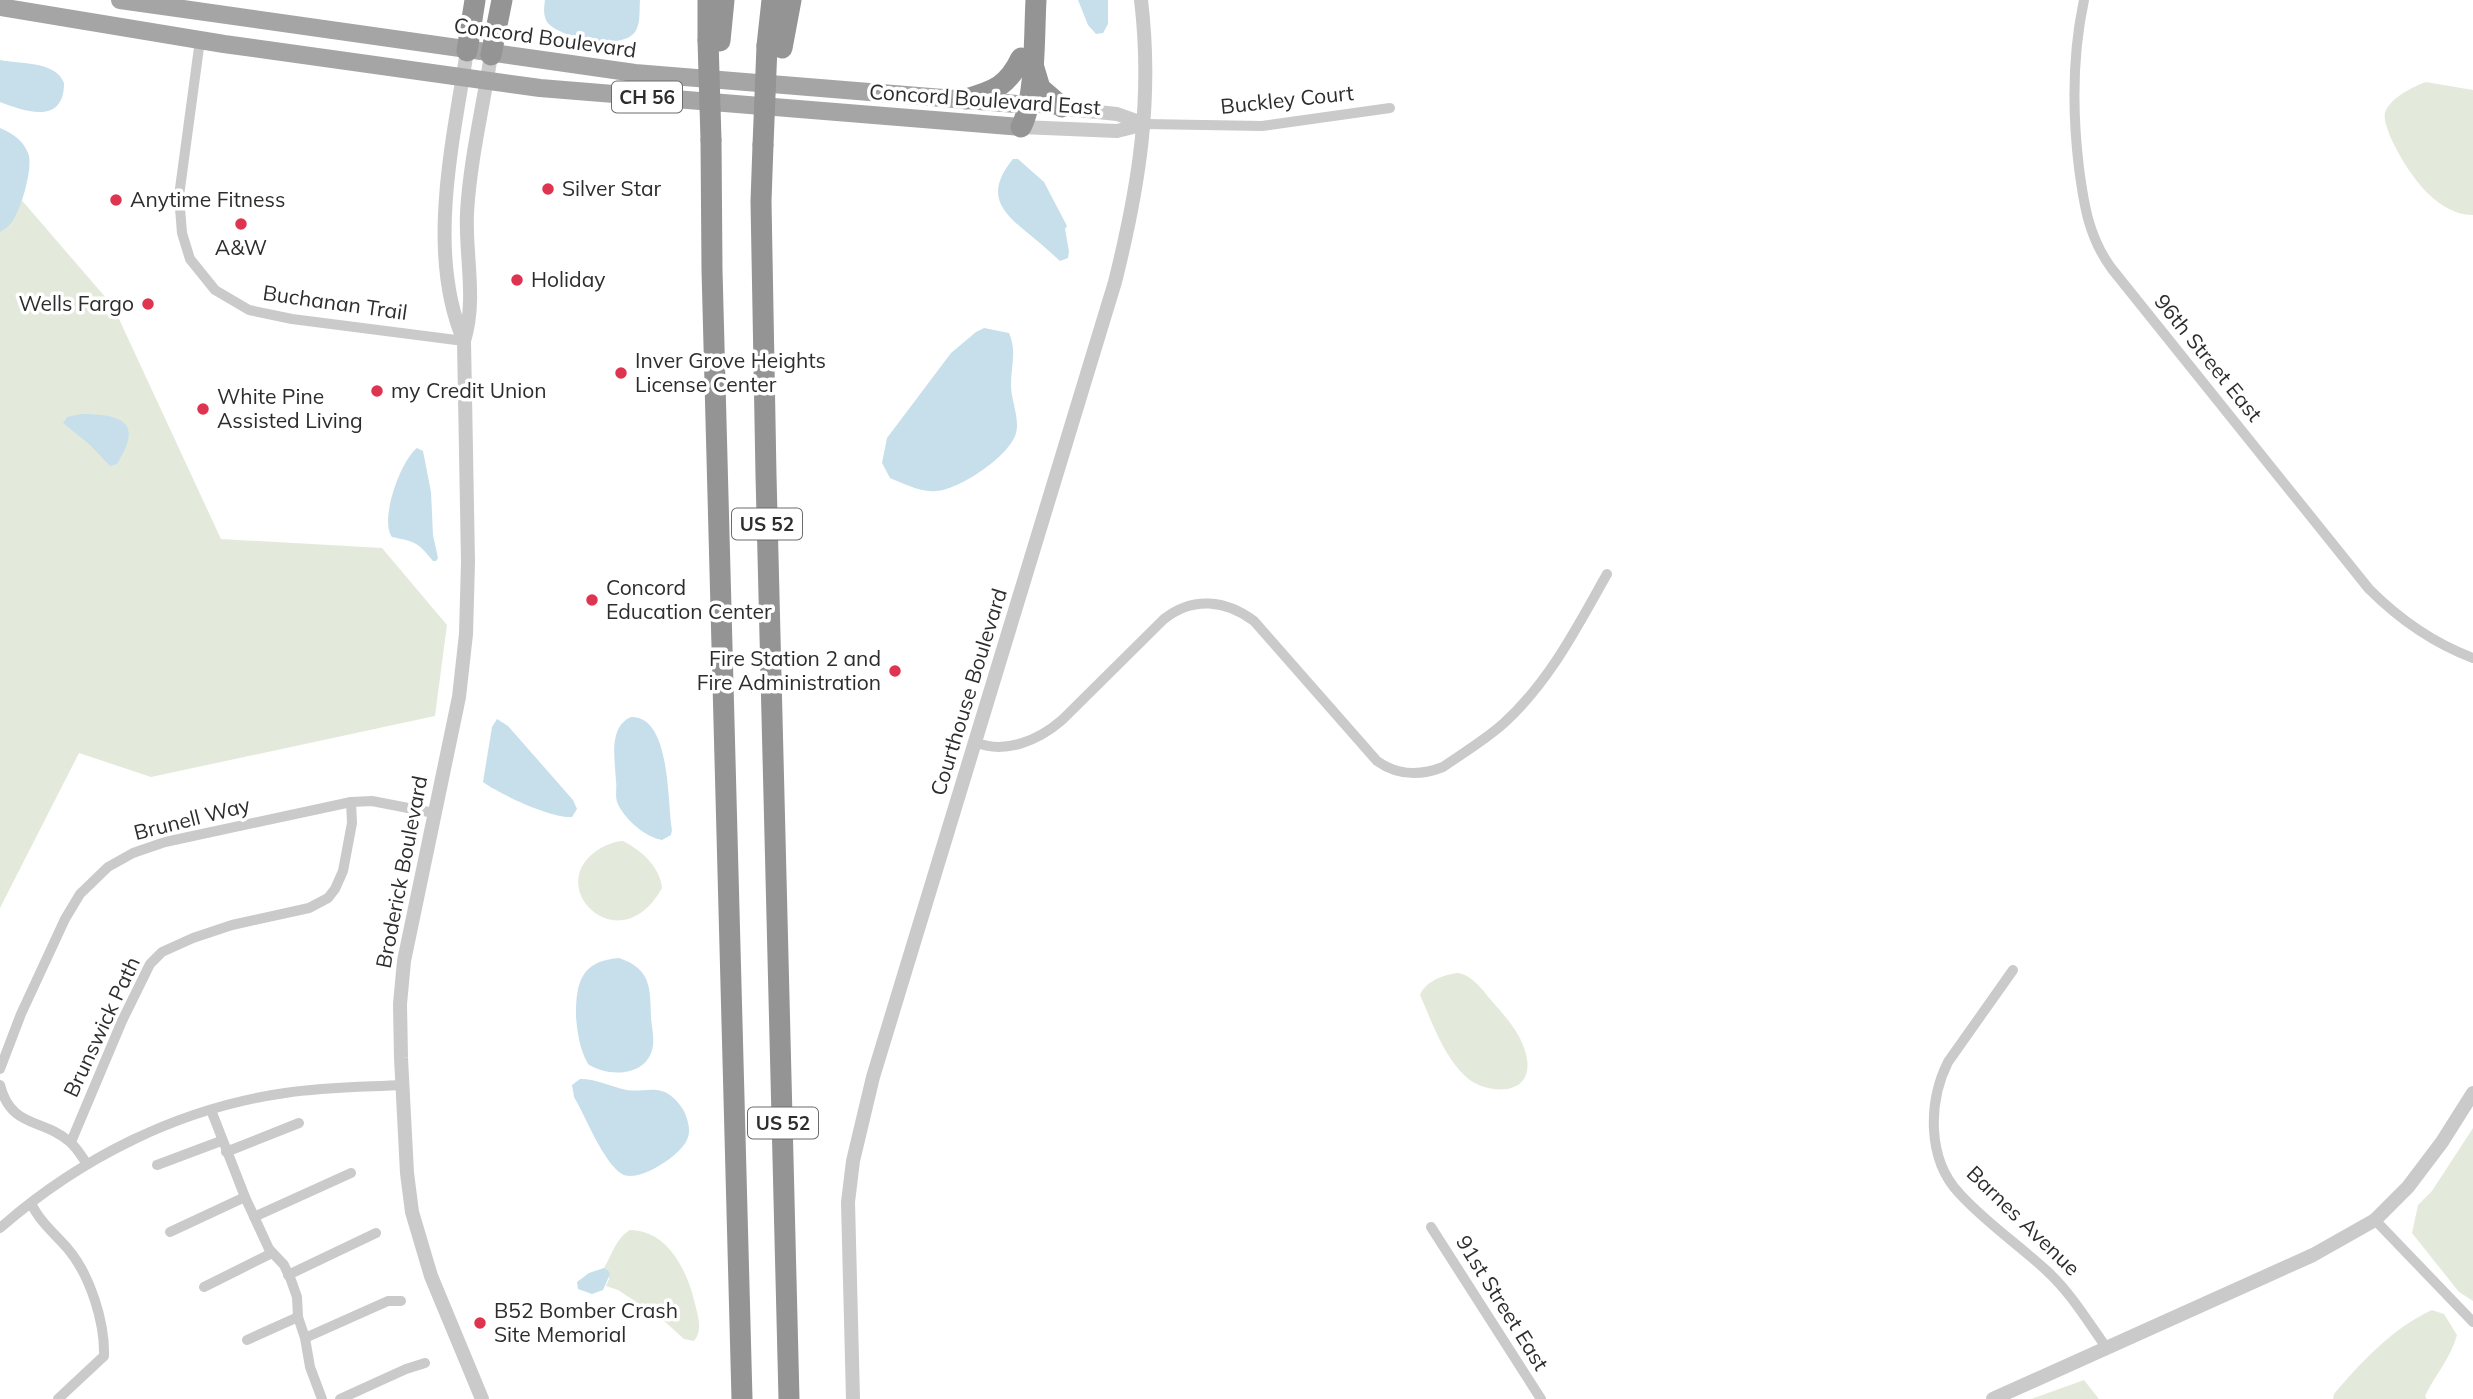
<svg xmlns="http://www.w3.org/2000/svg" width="2473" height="1399" viewBox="0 0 2473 1399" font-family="Mulish,sans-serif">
  <rect width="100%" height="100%" fill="#fff"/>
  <g fill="#e4eadb">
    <path d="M2426,82L2473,90V215C2434,215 2404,167 2390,136C2388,130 2382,117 2386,110C2393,97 2412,87 2426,82Z"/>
    <path d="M0,175L113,306L221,539L382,548L447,625L435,716L151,777L79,753L0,908Z"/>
    <path d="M623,841C641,850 660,867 662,888C622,960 551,895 589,857C599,848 609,842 623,841Z"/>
    <path d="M1457,973C1471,974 1482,989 1490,999C1505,1016 1523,1035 1527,1059C1533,1098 1485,1095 1465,1076C1443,1055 1432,1022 1420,995C1426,981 1443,975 1457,973Z"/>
    <path d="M2473,1128V1301L2459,1292L2412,1233L2418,1205L2432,1191Z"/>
    <path d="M630,1230C668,1230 688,1272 695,1304C698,1316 703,1330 694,1341L684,1339L662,1319L618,1290L606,1286L609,1279L608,1270L604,1268C612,1255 616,1238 630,1230Z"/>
    <path d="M2432,1310L2444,1314L2457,1335C2451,1358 2435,1375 2425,1396L2427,1399H2333L2334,1394C2362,1361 2393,1328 2432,1310Z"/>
    <path d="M2084,1380L2099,1399H2031Z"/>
  </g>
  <g fill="#c7dfea">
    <path d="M545,0H640C639,11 641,23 635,32C622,51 559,38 547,22C543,15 544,7 545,0Z"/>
    <path d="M1078,0H1108V24L1103,33L1096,34L1088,25Z"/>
    <path d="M0,60C20,64 56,61 64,83C64,126 24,111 0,102Z"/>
    <path d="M0,128C12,133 23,140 28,153C34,166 21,210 12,222C9,226 5,229 0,232Z"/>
    <path d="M1013,159H1018L1044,182L1067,226L1065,229L1069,251L1068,258L1060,261C1052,254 1044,246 1035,239C1004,214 982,197 1013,159Z"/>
    <path d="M984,328L1009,333C1017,351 1011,366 1011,385C1011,400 1020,419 1016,433C1010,456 959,490 936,491C921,493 903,483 890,478L882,463L887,438L951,353L976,332Z"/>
    <path d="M81,414C122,414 144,422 117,464L110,466L89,444L63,423L67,417Z"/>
    <path d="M417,448L423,451L431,492L433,535L438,558L436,561H433C417,541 415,542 392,537C379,520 401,460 417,448Z"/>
    <path d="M631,717C671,716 667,801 672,830L671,835L662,840C645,837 624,819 617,802C615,795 617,788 616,781C615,760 608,727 631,717Z"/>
    <path d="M497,719L508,726L573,800L577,809L572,817C551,818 501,795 483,782L492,727Z"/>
    <path d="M619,958C652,969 650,989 651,1018C652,1029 655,1040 652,1050C645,1077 607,1077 588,1064C580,1050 577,1032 576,1016C576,982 581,961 619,958Z"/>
    <path d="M580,1079C598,1079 611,1087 627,1090C640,1092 653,1087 665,1092C673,1096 679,1103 684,1111C687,1118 691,1129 688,1137C684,1154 638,1184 622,1174C603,1162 586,1117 574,1097L572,1085Z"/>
    <path d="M604,1268L608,1270L610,1274L603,1290L592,1294L578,1289L577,1282L589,1273Z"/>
  </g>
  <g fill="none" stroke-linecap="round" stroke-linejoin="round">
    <g stroke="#cacaca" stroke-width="10">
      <path d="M2084,0C2072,56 2072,110 2079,168C2084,206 2089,238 2112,269L2369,589C2399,619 2433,643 2473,658"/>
      <path d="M200,40L179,196L182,233L190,259L215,290L249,310L292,319L464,341"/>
      <path d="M1145,124L1262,126L1390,108"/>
      <path d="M975,742C1005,755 1039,740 1062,720L1164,619C1193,596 1226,600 1254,621L1377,761C1398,776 1420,776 1443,767C1463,753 1485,740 1504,723C1550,681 1577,627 1607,574"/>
      <path d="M2013,970L1948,1062C1928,1102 1927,1159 1959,1193C1985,1222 2019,1245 2047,1271C2071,1293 2088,1322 2106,1347"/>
      <path d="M0,1069L21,1014L65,919L80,894L108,867L133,853L165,842L351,802L372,801L434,813"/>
      <path d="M0,1085C11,1129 43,1118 70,1142C77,1148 82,1157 87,1164"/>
      <path d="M211,1110L245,1197L269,1249L284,1265L291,1280L297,1297L298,1317L305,1338L310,1367L322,1399"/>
      <path d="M71,1142L122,1021L150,964L162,952L193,938L232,925L309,908L328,898L335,889L343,871L352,823L351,802"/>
      <path d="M226,1152L299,1123"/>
      <path d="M157,1165L221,1141"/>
      <path d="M31,1203C39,1221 55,1234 68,1249C90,1275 105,1322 104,1356L58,1399"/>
      <path d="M254,1217L351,1173"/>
      <path d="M2375,1220L2473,1322"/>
      <path d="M1431,1227L1541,1399"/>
      <path d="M0,1228C80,1158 179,1108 285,1093C324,1087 363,1087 402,1085"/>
      <path d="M170,1232L245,1197"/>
      <path d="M288,1275L376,1233"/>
      <path d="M204,1287L272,1253"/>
      <path d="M305,1338L388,1301H401"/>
      <path d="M247,1340L298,1317"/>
      <path d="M340,1399L406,1369L425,1363"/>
    </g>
    <g stroke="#cacaca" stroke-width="14">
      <path d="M1029,105L1117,114L1145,124"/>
      <path d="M1021,127L1117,131L1145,124"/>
      <path d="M464,341C426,254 453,141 467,51"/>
      <path d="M482,1399L431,1276L412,1212L407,1173L401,1058L400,1004L404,961L459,697L466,634L468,562L464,341C477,299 465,256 467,213C470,160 483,107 491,55"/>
      <path d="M853,1399L848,1202L853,1161L873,1077L1115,282C1139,186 1153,99 1141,0"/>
      <path d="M1993,1399L2313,1255L2375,1220L2408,1187L2442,1142L2473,1093"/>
    </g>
    <g stroke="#a5a5a5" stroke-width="18">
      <path d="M120,0L635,73L1029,105"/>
      <path d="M0,7L224,44L540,88L1021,127"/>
    </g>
    <g stroke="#949494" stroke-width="21">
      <path d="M708,0V40"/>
      <path d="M720,41L724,0"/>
      <path d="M767,46L772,0"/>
      <path d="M782,48L791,0"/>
      <path d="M467,51L475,0"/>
      <path d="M491,55L502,0"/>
      <path d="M1034,68L1040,88L1062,107"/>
      <path d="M966,99C994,91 1008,86 1021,58"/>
      <path d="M1021,127C1036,99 1034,34 1036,0"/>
      <path d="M711,140L712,270L742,1399"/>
      <path d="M763,145L761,201L766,475L789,1399"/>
    </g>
    <g stroke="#949494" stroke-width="21">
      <path d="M708,40L711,140"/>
      <path d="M763,145L767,46"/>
    </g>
  </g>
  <g fill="#df3450" stroke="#fff" stroke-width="2.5">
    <circle cx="548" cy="189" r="7"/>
    <circle cx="116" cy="200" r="7"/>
    <circle cx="241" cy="224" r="7"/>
    <circle cx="517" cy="280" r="7"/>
    <circle cx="148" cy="304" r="7"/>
    <circle cx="621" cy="373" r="7"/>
    <circle cx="377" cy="391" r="7"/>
    <circle cx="203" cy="409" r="7"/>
    <circle cx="592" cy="600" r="7"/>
    <circle cx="895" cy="671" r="7"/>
    <circle cx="480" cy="1323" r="7"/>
  </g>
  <g text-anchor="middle" stroke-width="7" stroke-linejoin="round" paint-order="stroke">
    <g fill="#fff" stroke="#6c6c6c" stroke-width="2">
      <rect x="612" y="81.5" width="70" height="31" rx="5"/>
      <rect x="732" y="508.5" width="70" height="31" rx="5"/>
      <rect x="748" y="1107.5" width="70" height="31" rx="5"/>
    </g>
    <g font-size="19" font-weight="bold" fill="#2d2d2d">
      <text x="647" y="104">CH 56</text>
      <text x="767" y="531">US 52</text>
      <text x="783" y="1130">US 52</text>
    </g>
    <g font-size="21" fill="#2d2d2d" stroke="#fff">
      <text transform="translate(545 38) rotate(8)" y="7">Concord Boulevard</text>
      <text transform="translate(985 100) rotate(4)" y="7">Concord Boulevard East</text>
      <text transform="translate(1287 100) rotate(-6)" y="7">Buckley Court</text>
      <text transform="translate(335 303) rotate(8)" y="7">Buchanan Trail</text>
      <text transform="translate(2208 358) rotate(51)" y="7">96th Street East</text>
      <text transform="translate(969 692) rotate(-73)" y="7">Courthouse Boulevard</text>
      <text transform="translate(192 819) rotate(-14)" y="7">Brunell Way</text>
      <text transform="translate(402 872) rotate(-79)" y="7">Broderick Boulevard</text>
      <text transform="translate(102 1027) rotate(-65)" y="7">Brunswick Path</text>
      <text transform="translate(2023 1221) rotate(44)" y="7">Barnes Avenue</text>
      <text transform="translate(1502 1303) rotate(58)" y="7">91st Street East</text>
    </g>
    <g font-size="21" fill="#2d2d2d" stroke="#fff" text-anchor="start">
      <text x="562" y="196">Silver Star</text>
      <text x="130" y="207">Anytime Fitness</text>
      <text x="241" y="255" text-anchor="middle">A&amp;W</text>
      <text x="531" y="287">Holiday</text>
      <text x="134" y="311" text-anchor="end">Wells Fargo</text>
      <text x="635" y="368">Inver Grove Heights<tspan x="635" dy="24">License Center</tspan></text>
      <text x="391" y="398">my Credit Union</text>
      <text x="217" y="404">White Pine<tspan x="217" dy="24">Assisted Living</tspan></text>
      <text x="606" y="595">Concord<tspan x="606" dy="24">Education Center</tspan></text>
      <text x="881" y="666" text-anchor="end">Fire Station 2 and<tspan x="881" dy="24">Fire Administration</tspan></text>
      <text x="494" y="1318">B52 Bomber Crash<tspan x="494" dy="24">Site Memorial</tspan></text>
    </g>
  </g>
</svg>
